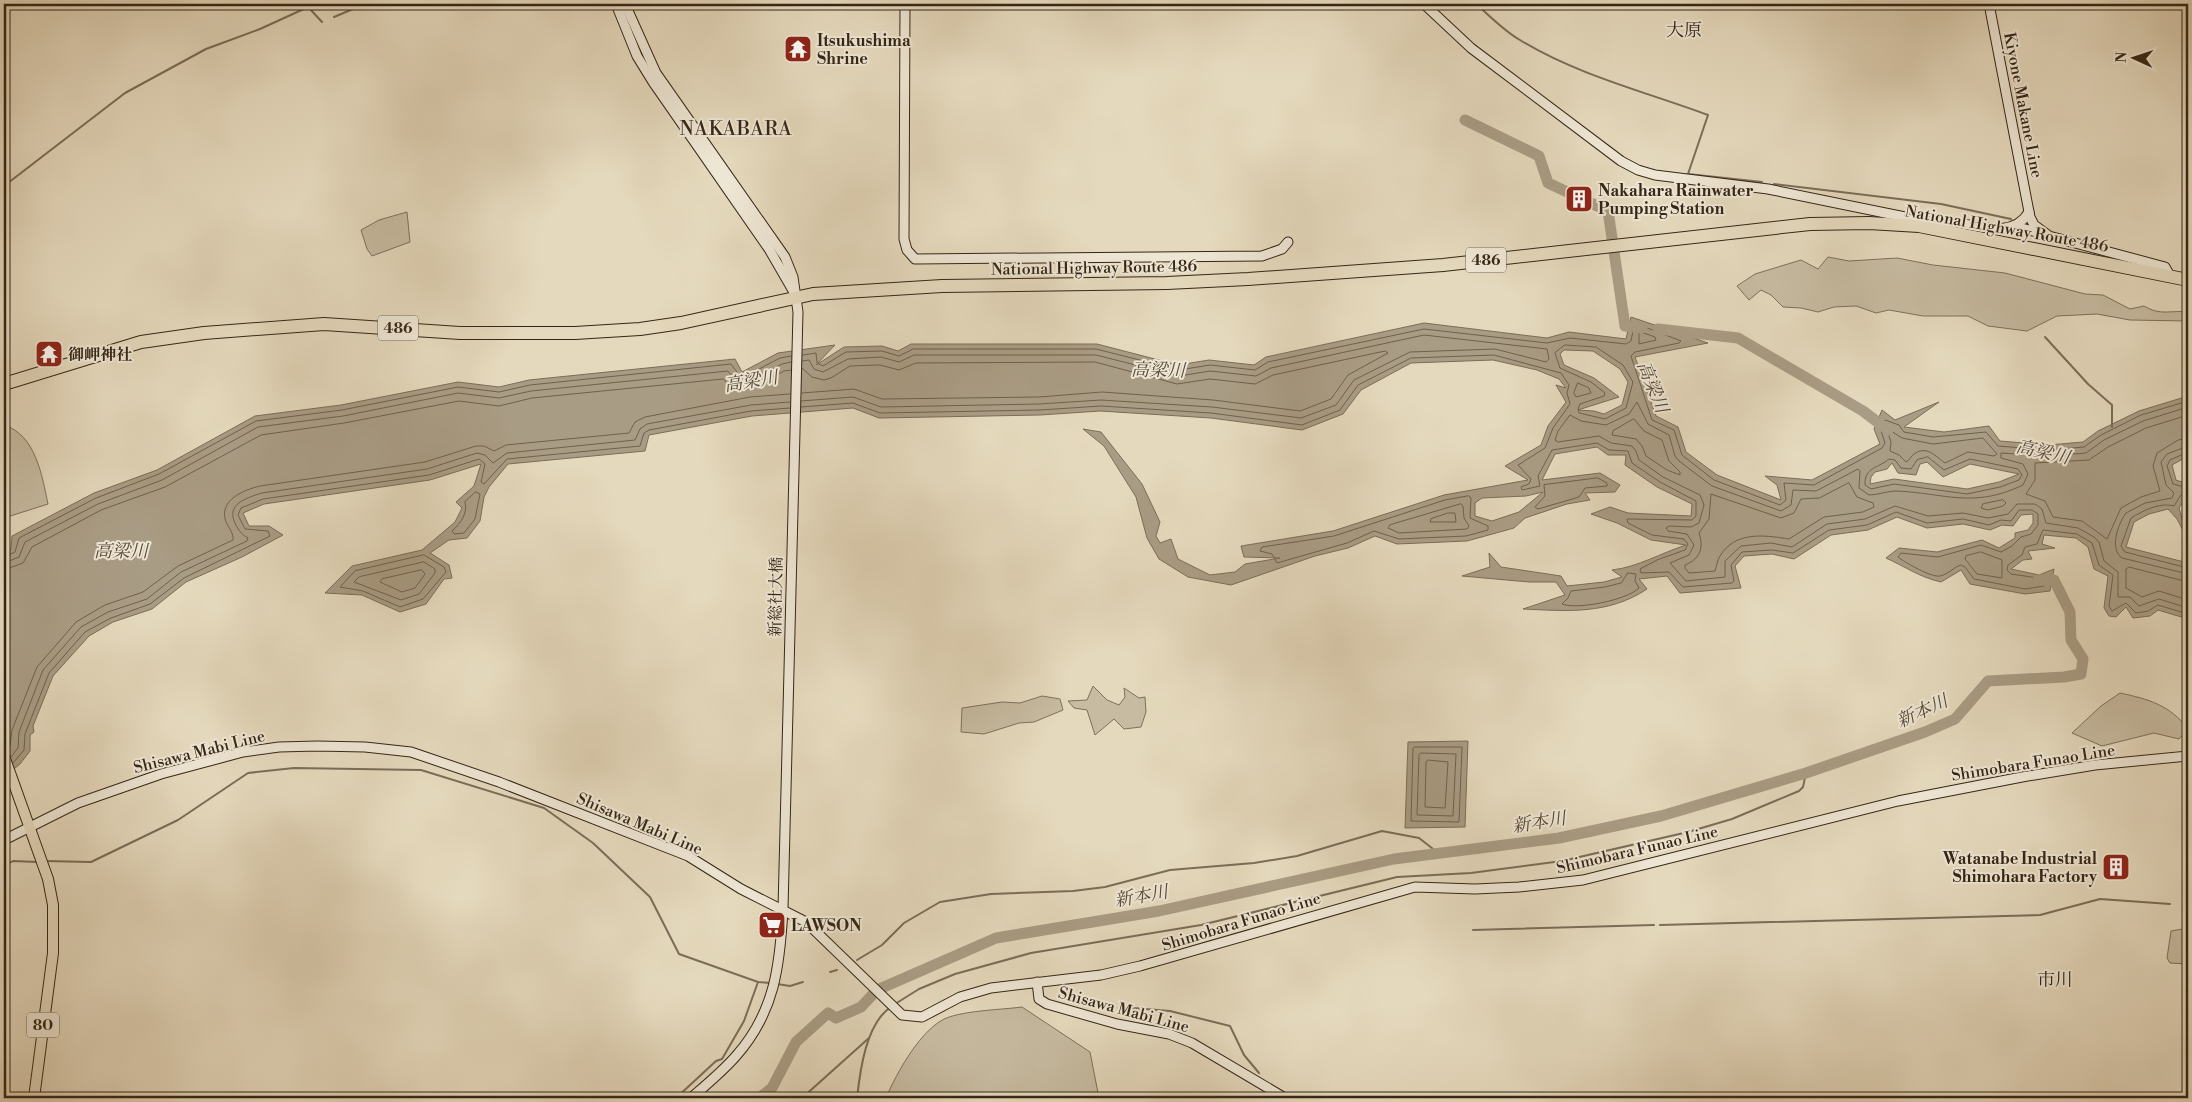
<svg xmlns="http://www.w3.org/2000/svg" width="2192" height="1102" viewBox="0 0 2192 1102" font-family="'Libre Bodoni','Noto Serif JP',serif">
  <rect width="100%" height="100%" fill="#e5d9bd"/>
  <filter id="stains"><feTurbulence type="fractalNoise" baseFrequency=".004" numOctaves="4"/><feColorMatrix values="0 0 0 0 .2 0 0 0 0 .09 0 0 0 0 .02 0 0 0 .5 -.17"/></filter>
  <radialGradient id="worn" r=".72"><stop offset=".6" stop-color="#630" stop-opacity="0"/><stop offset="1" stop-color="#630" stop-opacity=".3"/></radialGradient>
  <g fill="#c7bba1" stroke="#7e705c">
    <path d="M407,212L410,242L372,256L367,249L361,230L379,220Z"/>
    <path d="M1828,257L1849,261L1897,258L1933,265L2005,273L2085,294L2103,295L2130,309L2144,306C2161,316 2169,310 2188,312V321L2130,320L2097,314L2057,316L2027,331L1988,326L1968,316H1923L1889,310L1876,313L1856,306L1834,307L1818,312L1801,308L1783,307L1771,295L1761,290L1749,300L1737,286L1755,274L1801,260L1818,269Z"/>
    <path d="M4,425C36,435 42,476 48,504L4,518Z"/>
    <path d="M1093,686L1107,700L1119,705L1125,697L1124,688L1139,698L1145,697L1146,712L1141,727L1124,729L1114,719L1095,735L1087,710L1074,708L1068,701L1087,700Z"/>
    <path d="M2120,693C2148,699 2170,705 2188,729L2179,739L2154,733L2102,746L2072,733L2101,706Z"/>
    <path d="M1042,696L1060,699L1063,710L1034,722L1019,723L984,734L961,732L962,708L1002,702L1020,703Z"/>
    <path d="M2188,928V964L2170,963L2167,958L2171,931Z"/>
    <path d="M1022,1007L1090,1052L1099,1098H886C896,1074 922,1026 949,1017C971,1010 999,1010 1022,1007Z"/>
  </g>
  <g fill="#a99c84" stroke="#7b6d58" fill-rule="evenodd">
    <path d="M1631,317L1708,343L1635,357L1656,416L1678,427L1686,452L1717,475L1781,500L1777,485L1765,476L1812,480L1880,444L1874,429L1882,410L1895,420L1939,402L1904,427L1944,432L1989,426L2000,441L2048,445L2083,442L2098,431L2139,411L2188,396V456L2172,465L2176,480L2188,484V498L2185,499L2179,508L2188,540L2177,519L2168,509L2149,514L2134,522L2126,547L2188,563V619L2158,610L2150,616L2133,618L2126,607L2116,617L2109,616L2104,608L2108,576L2094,569L2088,547L2076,538L2044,535L2042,544L2055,548L2028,551L2032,559L2023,560L2011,569L2039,575L2054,569L2050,591L2025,594L1970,584L1961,570L1941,582C1919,577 1906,567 1886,558L1899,548L1937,552L1982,540L1999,548L2015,538V533L2028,530L2033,523V514L2021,515L2013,526L2002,525L1990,530L1963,524L1927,528L1897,517L1868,530L1831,535L1794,559L1772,554L1744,556L1735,566L1741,588L1680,593L1667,576L1639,579L1647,589C1608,615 1567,611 1523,609L1565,595L1556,582H1529L1462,576L1490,567L1489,553L1501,567L1561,576L1567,586L1604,582L1622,577L1612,570C1638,567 1661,553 1686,545L1651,540L1617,523L1591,514L1610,507L1628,513L1691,516L1692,504L1657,487L1625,465L1626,455H1608L1597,447L1555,454L1542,480L1600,473L1620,485L1615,492L1585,493L1590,500L1567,504L1525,518L1514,528L1467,541L1397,544L1375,536L1348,548L1315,556L1231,585L1188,577L1159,559L1147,538L1136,497L1104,446L1083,429L1101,432L1142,484L1160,522L1156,536L1160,543L1171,539L1178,559L1210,575L1235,572L1245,564L1280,558L1244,557L1241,546L1333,531L1444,495L1528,480L1505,466L1541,445L1548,426L1566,402L1556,385L1566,388L1559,379L1537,370L1493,360L1411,363L1361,390L1343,414L1302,430L1211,418L1100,411L1040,415L879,418L853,408L752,416L649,435L645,451L508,464L489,487L484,497L480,521L467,538L449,540L430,553L449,565L452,578L444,579L426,604L400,612L362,595L325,593L352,566L422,550L455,522L462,508L456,502L474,486L481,464L430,480L264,504L243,513L249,526H269L283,535L242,557L186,582L152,609L113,622L89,636L53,676L33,726L34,732L30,735V751L20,764L4,777V552L11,549L12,536L94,493L157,470L255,416L341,405L458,382L499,387L529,380L735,359L742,372L778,353L835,345L816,365L844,347L882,346L898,351L911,344H1097L1178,365L1209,360L1254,365L1266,357L1424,323L1547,338L1569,332L1626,339ZM1564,350L1593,351L1620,369L1628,382L1622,405L1604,414L1594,411L1578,410L1619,397L1594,378L1564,365L1560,354ZM1927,462L1943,477L1970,464L2019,474L1999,482L1967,489L1894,479L1870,484L1871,477L1875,472L1887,469L1892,463L1898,473L1916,475L1920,464ZM1543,492L1519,512L1492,521L1475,516V503L1482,498L1526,496Z"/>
    <path d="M1468,741L1465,827L1405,828L1408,742Z"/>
  </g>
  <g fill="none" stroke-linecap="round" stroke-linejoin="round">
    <g stroke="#6f614d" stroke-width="1">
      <path d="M1641,332L1655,337L1656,340L1639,344V334Z"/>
      <path d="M1565,345L1596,347L1623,365L1633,382L1626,408L1605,419L1579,413L1578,409L1580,404L1604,396L1605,393L1591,382L1560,368L1555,353Z"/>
      <path d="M803,355L816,353L817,363L823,366L846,352L882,351L899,356L913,349H1096L1179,370L1210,365L1255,370L1268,362L1424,329L1547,343L1570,338L1626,344L1631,341L1634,326L1637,324L1681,341L1679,343L1635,352L1631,356L1652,420L1674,430L1682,455L1714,480L1780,505L1786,500L1784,483L1814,485L1882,448L1885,443L1880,428L1885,420L1899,425L1904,432L1933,437L1986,432L1998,446L2048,450L2084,447L2101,435L2141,415L2188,401"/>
      <path d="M1578,383L1589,388L1591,393L1576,397L1574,393Z"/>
      <path d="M802,393L854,389L882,399L1039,397L1102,392L1213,400L1300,411L1331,399L1348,375L1388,353L1385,351L1273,375L1255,384L1210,379L1177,384L1095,362L916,363L899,370L880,365L850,366L831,378L824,380L812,377L802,368"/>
      <path d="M801,401L853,397L881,407L1039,404L1101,400L1212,407L1301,418L1336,405L1354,380L1410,352L1495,349L1546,362L1549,359L1547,349L1424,335L1271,368L1256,376L1210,371L1179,376L1096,355H914L899,362L881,357L848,359L823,372L814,369L809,360L802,361"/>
      <path d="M801,407L853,403L880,413L1040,410L1101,406L1211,413L1302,425L1340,410L1358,385L1411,358L1494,355L1561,373L1569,385L1567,393L1570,404L1553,428L1545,448L1518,465L1531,479L1529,484L1521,487L1522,490L1540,486L1538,476L1552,450L1597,443L1609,450L1628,451L1632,463L1660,482L1696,501V516L1692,520L1627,519L1628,523L1652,535L1684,539L1688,544L1685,550L1657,560L1640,569L1641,573L1669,572L1683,587L1732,583L1734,581L1731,565L1742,552L1772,550L1793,553L1829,530L1867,525L1896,512L1927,523L1963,519L1989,525L2001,520L2011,521L2019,510H2032L2038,514V525L2031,534L2021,537L2012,546L2001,552L1981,545L1938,557L1901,553L1898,557C1904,562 1932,578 1940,576C1947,575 1954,567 1961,565L1965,567L1974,579L2025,589L2044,586L2045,579L2011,574L2007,570L2008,565L2022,555L2025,547L2037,544L2043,530L2077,534L2092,543L2099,565L2113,575L2109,606L2112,611L2126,603L2136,613L2148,611L2158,605L2188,614"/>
      <path d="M2188,407L2143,421L2104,440L2086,453L2048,456L2001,453V458L2023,464L2028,474L2023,485C1973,509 1945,493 1896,491C1887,491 1878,495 1869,495L1859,488L1860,471L1858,469L1816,491L1793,490L1791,505L1781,511L1712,486L1679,461L1675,456L1669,435L1648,424L1637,402L1629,414L1606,425L1581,421L1570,415L1558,431L1555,440L1558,442L1599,436L1611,443L1632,446L1636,451L1639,460L1663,477L1700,495L1704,505L1699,523L1691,527L1669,526L1666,528L1668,531L1687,534L1694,545L1689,555L1670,563L1686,581L1725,577V561L1741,546L1771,543L1792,547L1827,524L1865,519L1895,506L1928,516L1963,513L1988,518L2008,514L2017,504H2035L2042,509L2046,523L2078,528L2094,537L2099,542L2104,561L2118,572V597H2130L2139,606L2159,599L2188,608"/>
      <path d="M2188,415L2146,428L2108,447L2089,460L2035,463V480L2026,494L2045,501L2053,517L2082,521L2107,539L2121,508L2141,497L2160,491L2153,466L2157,453L2178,440L2188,438"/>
      <path d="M1634,419L1644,431L1662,440L1669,461L1680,472V475L1667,470L1646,456L1642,446L1636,439L1612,435L1613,431Z"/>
      <path d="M1891,431L1902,438L1933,444L1983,438L1997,454L1994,456L1968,452L1945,463C1935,456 1927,445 1914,454C1910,457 1910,460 1906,462L1899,455L1890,451L1891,442L1888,433Z"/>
      <path d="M2188,446L2167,454L2161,462L2166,485L2174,493L2172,498L2145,503L2126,513C2118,524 2109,549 2122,558L2188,574"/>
      <path d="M2188,452L2170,460L2167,466L2173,484L2188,488"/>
      <path d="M1928,457L1944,470L1970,459L2018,469L2022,475L2019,480L2000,487L1967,494L1894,484L1871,489L1865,485C1864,467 1879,468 1889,459L1895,460L1901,468L1911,469L1917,460Z"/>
      <path d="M1598,478L1607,483V486L1585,488L1579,497L1538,509L1535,507L1545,496L1544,485Z"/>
      <path d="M1849,483L1857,497L1873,503L1874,507L1863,512L1824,517L1789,539C1764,535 1735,531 1720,556C1717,560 1717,566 1715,571L1689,573L1685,568V565C1700,559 1704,548 1699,533L1709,519L1711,494L1781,518L1794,513L1801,499L1819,498Z"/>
      <path d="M476,492L480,494L475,519L464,533L454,534L452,531C461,523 468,513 465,502Z"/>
      <path d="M2188,493L2181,495L2174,506C2159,502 2143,511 2131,518L2121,546L2125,552L2188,568"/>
      <path d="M1469,496L1471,498L1470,518L1488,526V530L1466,536L1399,539L1374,531L1347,543L1277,563L1272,554L1260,551L1262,547L1334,536L1445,500Z"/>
      <path d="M2003,500L2006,503L2003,506L1988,510L1981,508L1983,504Z"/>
      <path d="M1461,504L1463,506L1464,518L1469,526L1467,529L1399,533L1388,528L1390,525Z"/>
      <path d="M1448,513H1455L1456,522H1430L1431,519Z"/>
      <path d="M1981,552L2002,560V578L1977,574L1965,559L1966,556Z"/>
      <path d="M424,555L444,567L446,572L423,599L400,607L363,591L340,587L355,571Z"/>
      <path d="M4,557L15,552L19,538L96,498L159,474L256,421L342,410L458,387L499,392L530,385L731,364L739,375L744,377L780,358L791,356"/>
      <path d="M424,562L435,569V573L419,594L401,600L354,582L359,577Z"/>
      <path d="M4,563L19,557L25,542L98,504L162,480L258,427L343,416L458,393L499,398L531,391L728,371L735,380L745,383L782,364L791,362"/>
      <path d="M4,570L23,563L32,547L101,510L165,487L261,435L344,423L459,401L499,406L532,398L723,379L734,388L746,390L784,371L791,370"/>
      <path d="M422,570L425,574L415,588L402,592L380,582L382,579Z"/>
      <path d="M1628,573L1636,574L1635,581L1639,588C1627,600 1577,610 1562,604L1568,598L1571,591L1605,587L1621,583Z"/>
      <path d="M2188,582L2129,567L2126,569V588L2142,597L2159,591L2188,600"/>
      <path d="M1415,747H1462L1459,822L1411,821L1413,749Z"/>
      <path d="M7,750L10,746L12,730L37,667L76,622L105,605L143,592L178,566L233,540C234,534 229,528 226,522C218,500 244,490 260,486L425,462L476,446H484L494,451L506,445L629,433L635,422L645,417L750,397L790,394"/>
      <path d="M1421,753L1456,754L1453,816L1417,815L1419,755Z"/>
      <path d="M11,757L18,748L19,732L43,670L81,627L108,612L147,599L181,572L247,541L248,538C241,534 239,531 235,523C226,504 246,498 262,493L427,469L477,453L485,455L493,463L507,453L635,440L640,429L647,424L751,405L790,402"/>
      <path d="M1428,760L1448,762L1445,808L1425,807L1426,763Z"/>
      <path d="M13,763L24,750L25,734L49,673L85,632L111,618L150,604L184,578L270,536L268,531L245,529L238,515L241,508L263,499L429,475L479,459L485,464L481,482L484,484L507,459L640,446L644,433L649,430L751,411L790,408"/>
    </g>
    <g stroke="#7b6d58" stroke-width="2">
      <path d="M1476,4C1490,16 1504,31 1520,40C1577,75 1646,92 1708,115L1688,174L1762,182"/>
      <path d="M334,17L365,4"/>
      <path d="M1774,184L1941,204L2011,219"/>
      <path d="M4,186L125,93L206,49L260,29L306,8L310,9L322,22"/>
      <path d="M2045,337L2088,384L2112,405V427"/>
      <path d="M45,861L91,862L178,820L248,773L294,768L421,770L544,808L593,843L650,897L679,954L758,982L770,983"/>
      <path d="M4,866L13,861L38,862"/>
      <path d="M1660,925L2040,915L2100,899L2170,904"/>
      <path d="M1473,930L1654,925"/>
      <path d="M857,960L882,945L904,923L940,902L991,894L1073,891L1105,887L1170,870L1254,863L1297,856L1382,831L1419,838L1437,852"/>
      <path d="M830,972L837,970"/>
      <path d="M777,984L790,986L803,982"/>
      <path d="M895,1004L919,989L955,974L1031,953L1201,925L1397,877L1471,873L1562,861L1688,832L1732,819L1799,791L1803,787L1806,773"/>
      <path d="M1121,1007L1170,1011L1230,1026L1244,1055L1259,1073"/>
      <path d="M676,1098L716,1061L722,1059L744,1021L758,982"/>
      <path d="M802,1098L869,1038"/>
      <path d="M857,1098C860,1071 866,1023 891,1007"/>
    </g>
    <g stroke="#a99c84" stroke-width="11">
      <path d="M1465,120L1539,156L1548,183L1608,211L1625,326L1642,328"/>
      <path d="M1658,329L1738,338L1863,411L1888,430"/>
      <path d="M759,1098L772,1088L796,1042L828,1013L836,1018L861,1007L877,990L996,938L1159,911L1394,859L1559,838L1661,816L1806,773L1925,732L1955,719L1988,681L2064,677L2081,674L2083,659L2071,640L2070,612L2054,580H2038"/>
    </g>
    <defs>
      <g id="secondary">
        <path d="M616,4L637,56L653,82L769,249L795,294"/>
        <path d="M625,4L656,73L785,257L793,277L798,312L783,909C780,965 775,1012 736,1056C723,1071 706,1085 691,1098"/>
        <path d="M905,4L904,239L907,250L915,259L1262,256L1282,249L1288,242"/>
        <path d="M1424,4L1471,48L1621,161L1638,170L1655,175L1768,189L1905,217L1919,226C1923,224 1929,221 1934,221C1963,218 2010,245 2029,212"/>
        <path d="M1989,4L2030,217L2034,225L2049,236L2165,267L2170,276"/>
        <path d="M2013,226L2041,233"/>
        <path d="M4,840L78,803L161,774L243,752L279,747L317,746L365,747L411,752L499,782L688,856L741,889L806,922L902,1015L922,1017L960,997L991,988L1101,975L1140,966L1415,887L1475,889L1519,887L1583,880L1898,801L2022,777L2095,765L2188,756"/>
        <path d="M1037,982L1039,999L1047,1004L1117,1024L1169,1034L1192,1043L1285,1098"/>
      </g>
      <path id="primary" d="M4,756L48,879L53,905V953L34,1098"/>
      <path id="highway" d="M4,384L141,342L204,333L324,324L460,333H575L640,329L681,323L813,294L942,286L1167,283L1248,279L1443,265L1810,224L1869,223L1919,226L2188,280"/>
    </defs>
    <use href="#secondary" stroke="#352616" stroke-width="11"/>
    <use href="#primary" stroke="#352616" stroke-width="12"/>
    <use href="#highway" stroke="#352616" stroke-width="14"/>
    <use href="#secondary" stroke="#eee6d4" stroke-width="9"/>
    <use href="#primary" stroke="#e5d9bd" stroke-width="10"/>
    <use href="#highway" stroke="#e5d9bd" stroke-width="12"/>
  </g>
  <defs>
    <symbol id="temple-square" viewBox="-11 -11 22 22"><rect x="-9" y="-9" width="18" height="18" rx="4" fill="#8f2418" stroke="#eee6d4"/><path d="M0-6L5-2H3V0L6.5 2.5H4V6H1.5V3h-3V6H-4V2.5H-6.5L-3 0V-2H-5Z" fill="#fff"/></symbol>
    <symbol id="building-square" viewBox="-11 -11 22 22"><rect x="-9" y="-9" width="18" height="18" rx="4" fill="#8f2418" stroke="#eee6d4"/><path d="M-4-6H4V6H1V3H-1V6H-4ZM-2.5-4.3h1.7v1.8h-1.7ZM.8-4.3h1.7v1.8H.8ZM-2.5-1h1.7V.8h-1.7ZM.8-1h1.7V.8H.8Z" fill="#fff"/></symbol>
    <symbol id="supermarket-square" viewBox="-11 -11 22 22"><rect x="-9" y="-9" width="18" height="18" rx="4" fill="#8f2418" stroke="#eee6d4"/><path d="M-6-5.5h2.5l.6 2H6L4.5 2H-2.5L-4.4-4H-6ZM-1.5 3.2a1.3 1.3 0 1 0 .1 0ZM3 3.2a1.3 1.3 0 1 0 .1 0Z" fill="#fff"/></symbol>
  </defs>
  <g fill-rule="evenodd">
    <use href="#temple-square" x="782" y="33" width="32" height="32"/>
    <use href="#building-square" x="1563" y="183" width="32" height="32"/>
    <use href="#temple-square" x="33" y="338" width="32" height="32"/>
    <use href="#building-square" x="2100" y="851" width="32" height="32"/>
    <use href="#supermarket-square" x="756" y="909" width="32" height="32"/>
  </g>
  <g text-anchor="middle" stroke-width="4" stroke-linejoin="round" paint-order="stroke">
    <g fill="#eee6d4" stroke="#6c604f" stroke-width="1">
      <rect x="1466" y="247.5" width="40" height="25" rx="4"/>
      <rect x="378" y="315.5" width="40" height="25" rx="4"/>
      <rect x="27" y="1012.5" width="32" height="25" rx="4"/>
    </g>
    <g font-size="15" font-weight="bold" fill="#352616">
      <text x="1486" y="265">486</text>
      <text x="398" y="333">486</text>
      <text x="43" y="1030">80</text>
    </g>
    <g font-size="16" font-weight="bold" fill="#352616" stroke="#eee6d4" text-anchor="start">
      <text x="817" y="46">Itsukushima<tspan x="817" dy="18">Shrine</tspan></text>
      <text x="1598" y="196">Nakahara Rainwater<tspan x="1598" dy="18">Pumping Station</tspan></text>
      <text x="68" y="360">御岬神社</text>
      <text x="2097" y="864" text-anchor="end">Watanabe Industrial<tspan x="2097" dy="18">Shimohara Factory</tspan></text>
      <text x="791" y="931">LAWSON</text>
    </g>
    <g font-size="16" fill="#352616" stroke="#eee6d4">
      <text transform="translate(2024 105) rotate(79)" y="6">Kiyone Makane Line</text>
      <text transform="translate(2007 228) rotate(10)" y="6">National Highway Route 486</text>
      <text transform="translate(1094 267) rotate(-1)" y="6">National Highway Route 486</text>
      <text transform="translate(775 597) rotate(-89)" y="6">新総社大橋</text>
      <text transform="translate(199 751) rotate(-14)" y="6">Shisawa Mabi Line</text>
      <text transform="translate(2033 762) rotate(-9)" y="6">Shimobara Funao Line</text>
      <text transform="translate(640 823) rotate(23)" y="6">Shisawa Mabi Line</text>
      <text transform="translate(1637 849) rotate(-13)" y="6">Shimobara Funao Line</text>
      <text transform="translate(1241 921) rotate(-17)" y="6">Shimobara Funao Line</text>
      <text transform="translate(1124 1009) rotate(15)" y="6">Shisawa Mabi Line</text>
    </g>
    <g font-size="18" fill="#352616" stroke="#eee6d4">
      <text x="1684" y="36">大原</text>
      <text x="2055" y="986">市川</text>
    </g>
    <g font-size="18" font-style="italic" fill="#584937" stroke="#eee6d4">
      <text transform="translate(1158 370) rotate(1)" y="6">高梁川</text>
      <text transform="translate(751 381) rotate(-9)" y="6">高梁川</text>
      <text transform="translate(1653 387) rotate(68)" y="6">高梁川</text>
      <text transform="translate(2043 452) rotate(13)" y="6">高梁川</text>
      <text x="121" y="557">高梁川</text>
      <text transform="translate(1922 711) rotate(-25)" y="6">新本川</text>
      <text transform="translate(1539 822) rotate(-9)" y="6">新本川</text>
      <text transform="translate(1141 896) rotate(-10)" y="6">新本川</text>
    </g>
    <g font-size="19" letter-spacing="1" fill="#352616" stroke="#eee6d4">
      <text x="736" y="135">NAKABARA</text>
    </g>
  </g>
  <rect width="2192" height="1102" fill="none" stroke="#e5d9bd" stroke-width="20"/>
  <rect x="5" y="5" width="2182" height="1092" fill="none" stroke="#352616" stroke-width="2.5"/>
  <rect x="10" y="10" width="2172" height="1082" fill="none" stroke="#352616"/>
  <g transform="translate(2134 58) rotate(273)" stroke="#eee6d4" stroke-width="4" paint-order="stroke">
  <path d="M0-4L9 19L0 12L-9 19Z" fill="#352616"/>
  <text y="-8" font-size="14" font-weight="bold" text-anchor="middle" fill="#352616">N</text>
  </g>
  <rect width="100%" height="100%" filter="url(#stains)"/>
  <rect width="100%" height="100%" fill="url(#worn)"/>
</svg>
